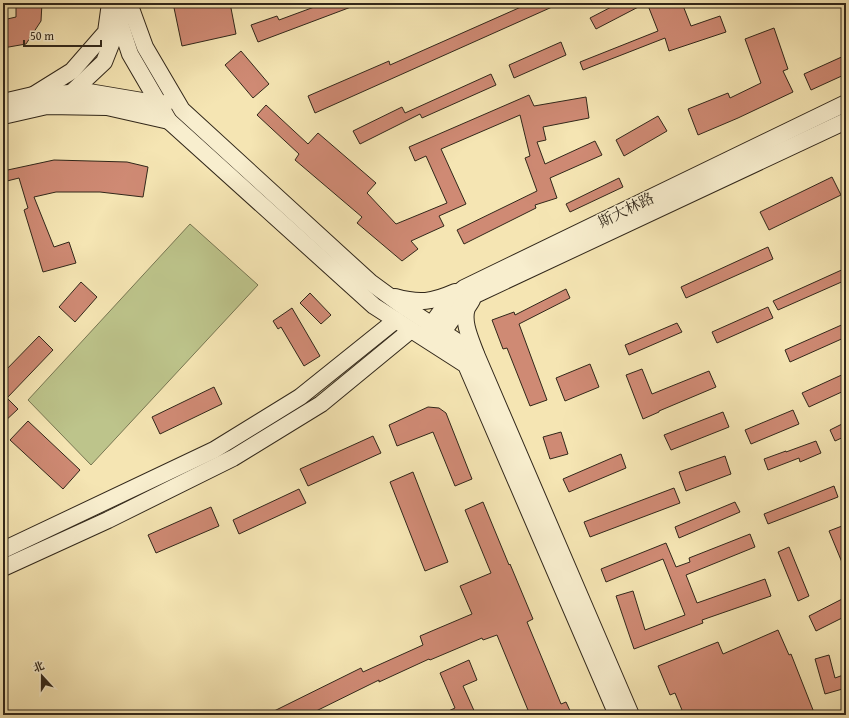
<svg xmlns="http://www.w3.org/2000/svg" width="849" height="718" viewBox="0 0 849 718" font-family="'Gentium Book Plus','Noto Serif SC',serif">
  <rect width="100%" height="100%" fill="#f5e5b3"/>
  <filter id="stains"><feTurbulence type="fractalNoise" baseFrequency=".005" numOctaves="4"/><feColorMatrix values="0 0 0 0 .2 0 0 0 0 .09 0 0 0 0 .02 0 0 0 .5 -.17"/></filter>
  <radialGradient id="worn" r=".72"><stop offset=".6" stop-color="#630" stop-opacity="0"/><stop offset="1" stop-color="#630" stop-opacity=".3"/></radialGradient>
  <path fill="#bdc48b" stroke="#777652" d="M190,224L258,285L91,465L28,400Z"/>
  <g fill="#cf8a74" stroke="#31271a">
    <path d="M16,3H42L41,21L26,44L3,48V20L16,17Z"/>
    <path d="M173,3H207L208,7L226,3H230L236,34L182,46Z"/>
    <path d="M325,3L359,4L258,42L251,25L277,16L279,20Z"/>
    <path d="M530,3H561L315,113L308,96L389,61L390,65Z"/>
    <path d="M619,3H646L596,29L590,18Z"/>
    <path d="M647,3H682L691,26L720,16L726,32L669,51L665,38L583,70L580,62L658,31Z"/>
    <path d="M774,28L788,69L783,71L793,92L738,118L698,135L688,109L728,93L730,98L761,83L745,39Z"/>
    <path d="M561,42L566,55L514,78L509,65Z"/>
    <path d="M241,51L269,84L253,98L225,65Z"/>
    <path d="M846,55V74L811,90L804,74Z"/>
    <path d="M491,74L496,85L422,118L420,114L360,144L353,131L402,107L405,113Z"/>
    <path d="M529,95L534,106L586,97L589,118L543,127L546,140L537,142L545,164L595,141L602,155L550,178L557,198L535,205L536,208L464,244L457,230L537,191L525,158L530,156L520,115L441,149L466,204L439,216L444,226L411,241L418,249L402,261L357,223L362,217L295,160L299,154L257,115L266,105L308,144L318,133L376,183L367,193L396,224L447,203L426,156L415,161L409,147Z"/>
    <path d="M658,116L667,131L624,156L616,140Z"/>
    <path d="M54,160L127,162L148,167L143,197L100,192H56L34,197L54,247L69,242L76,263L43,272L24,210L28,208L19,178L3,182V171Z"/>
    <path d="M832,177L841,195L769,230L760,212Z"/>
    <path d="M619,178L623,187L570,212L566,204Z"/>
    <path d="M768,247L773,259L686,298L681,287Z"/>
    <path d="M846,268V280L778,310L773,301Z"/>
    <path d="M81,282L97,297L75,322L59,307Z"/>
    <path d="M566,289L570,298L519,324L547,400L530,406L507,348L503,349L492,320L514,312L515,315Z"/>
    <path d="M310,293L331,315L321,324L300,303Z"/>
    <path d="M768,307L773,318L717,343L712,332Z"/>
    <path d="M292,308L320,356L304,366L281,327L278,329L273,321Z"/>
    <path d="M677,323L682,332L629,355L625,345Z"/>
    <path d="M846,323V337L790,362L785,350Z"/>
    <path d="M39,336L53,350L7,398L18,409L3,423V373Z"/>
    <path d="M590,364L599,387L565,401L556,378Z"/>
    <path d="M642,369L652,394L709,371L716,387L659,411V412L643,419L626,375Z"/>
    <path d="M846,373V390L809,407L802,393Z"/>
    <path d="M214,387L222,404L160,434L152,417Z"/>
    <path d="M428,407L439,408L446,413L472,479L455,486L433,432L397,446L389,425Z"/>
    <path d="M793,410L799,424L751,444L745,430Z"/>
    <path d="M723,412L729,427L671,450L664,435Z"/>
    <path d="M28,421L80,470L63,489L10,440Z"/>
    <path d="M846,422V436L835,441L830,430Z"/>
    <path d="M561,432L568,454L550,459L543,437Z"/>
    <path d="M373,436L381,453L308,486L300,469Z"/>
    <path d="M816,441L821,453L800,462L799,458L768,470L764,459L786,451V452Z"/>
    <path d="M621,454L626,468L569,492L563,479Z"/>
    <path d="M725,456L731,474L686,491L679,472Z"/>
    <path d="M413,472L448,562L425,571L390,482Z"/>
    <path d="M834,486L838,497L768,524L764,514Z"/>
    <path d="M674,488L680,503L590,537L584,522Z"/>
    <path d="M299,489L306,503L239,534L233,520Z"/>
    <path d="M483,502L509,565L510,564L533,619L527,622L561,704L566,702L572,715H530L497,635L483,640L482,638L430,660L429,659L379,682V680L308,715H266L361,668L363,672L423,645L420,636L472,614L460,586L491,573L465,510Z"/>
    <path d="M735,502L740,512L679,538L675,527Z"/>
    <path d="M211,507L219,526L156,553L148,535Z"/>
    <path d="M842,526L846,534V572L829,531Z"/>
    <path d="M750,534L755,547L686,575L697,603L765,579L771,596L702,620L703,623L634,649L616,596L633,591L645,630L685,615L663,559L606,582L601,569L666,543L676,567L690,562L689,558Z"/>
    <path d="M789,547L809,596L798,601L778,552Z"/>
    <path d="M846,597V616L816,631L809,616Z"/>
    <path d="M778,630L789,655L791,654L815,715H684L675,693L670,695L658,666L718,642L723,654Z"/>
    <path d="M829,655L835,678L846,674V688L825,694L815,659Z"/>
    <path d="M469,660L477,680L463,686L476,715H440L455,708L440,673Z"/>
  </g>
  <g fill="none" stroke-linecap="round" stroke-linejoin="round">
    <defs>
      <g id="secondary">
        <path d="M112,3L117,14L130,54L169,121L374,306L466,365L617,715"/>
        <path d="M129,3L145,47L182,110L370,282L400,304L476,354"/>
        <path d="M35,94L72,71L106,32L110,3"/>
        <path d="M68,95L71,93L104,62L121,19"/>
        <path d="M3,102L33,95L89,92L160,104L166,103"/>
        <path d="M3,116L47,106L107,107L169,121"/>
        <path d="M395,297C420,304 432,302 455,292"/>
        <path d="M472,300C471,302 469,305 467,308C462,322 471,340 476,354L631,715"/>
        <path d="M427,334L431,325L450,299L464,288L846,103"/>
        <path d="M439,341L443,332L462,305L475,295L846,121"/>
        <path d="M3,550L214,450L300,397L396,320"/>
        <path d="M3,568L108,520L233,458L321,404L411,330"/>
      </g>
    </defs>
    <use href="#secondary" stroke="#31271a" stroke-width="18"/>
    <use href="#secondary" stroke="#f8eece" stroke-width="16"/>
  </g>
  <g text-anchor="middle" stroke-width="3" stroke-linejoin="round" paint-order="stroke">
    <g font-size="15" fill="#31271a" stroke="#f8eece">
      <text transform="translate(626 210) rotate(-26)" y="5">斯大林路</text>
    </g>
  </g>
  <rect width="849" height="718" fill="none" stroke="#f5e5b3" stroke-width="16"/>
  <rect x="4" y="4" width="841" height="710" fill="none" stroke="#31271a" stroke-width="2"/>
  <rect x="8" y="8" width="833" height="702" fill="none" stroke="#31271a"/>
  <g transform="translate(42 676) rotate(339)" stroke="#f8eece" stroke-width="3" paint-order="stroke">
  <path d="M0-3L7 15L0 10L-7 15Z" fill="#31271a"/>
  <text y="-6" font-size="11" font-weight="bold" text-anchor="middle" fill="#31271a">北</text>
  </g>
  <path d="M24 40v6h77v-6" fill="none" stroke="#31271a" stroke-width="2"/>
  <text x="30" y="40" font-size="12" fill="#31271a" stroke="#f8eece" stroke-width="3" paint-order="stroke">50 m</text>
  <rect width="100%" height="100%" filter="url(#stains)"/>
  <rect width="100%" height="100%" fill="url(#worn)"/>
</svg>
